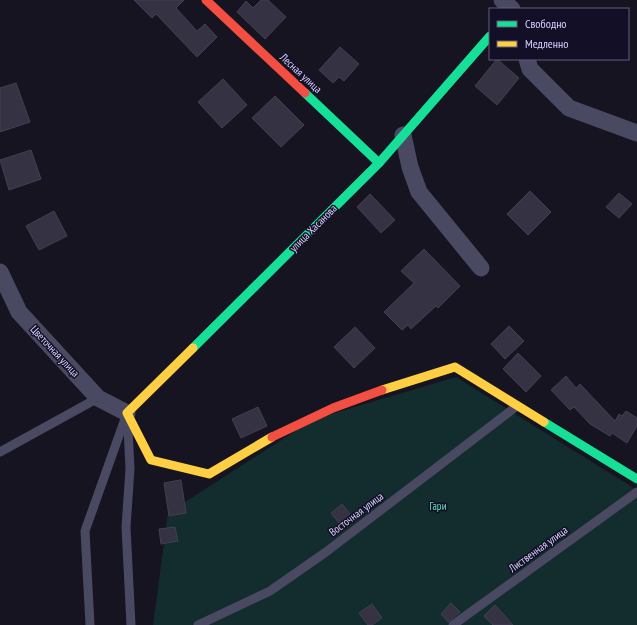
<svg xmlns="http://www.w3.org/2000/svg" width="637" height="625" viewBox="0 0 637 625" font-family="'PT Sans Narrow',sans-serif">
  <rect width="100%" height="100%" fill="#161421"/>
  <path fill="#132c2d" d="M456,377L637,490V625H153L168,513L314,419Z"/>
  <g fill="#343243" stroke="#433f54">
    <path d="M134,0H184L176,8L197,31L205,24L217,37L197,57L156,14L152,18Z"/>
    <path d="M261,0H268L286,17L265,39L237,12L246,1L253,8Z"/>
    <path d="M340,47L359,64L344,81L339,77L333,83L319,70Z"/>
    <path d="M497,59L519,78L497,105L475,86Z"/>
    <path d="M223,79L247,105L222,128L198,102Z"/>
    <path d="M16,83L30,122L0,132V88Z"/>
    <path d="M275,96L304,125L281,147L252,118Z"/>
    <path d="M31,150L41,179L9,190L0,160Z"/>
    <path d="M530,191L551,212L528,235L507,214Z"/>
    <path d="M619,193L632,204L619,218L606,207Z"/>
    <path d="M370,194L395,220L381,233L357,207Z"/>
    <path d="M54,211L67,236L39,250L26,226Z"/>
    <path d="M424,249L460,286L438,308L436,306L411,329L408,325L402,330L384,312L414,283L401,271Z"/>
    <path d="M509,326L524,341L505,359L491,344Z"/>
    <path d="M355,327L375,348L354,368L334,347Z"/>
    <path d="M518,353L541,376L526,392L503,369Z"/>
    <path d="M566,376L576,388L580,384L615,421L619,414L622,416L626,411L637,418V426L627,443L612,433L610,436L590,424L574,407L570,410L551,390Z"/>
    <path d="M258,407L267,426L241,438L232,419Z"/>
    <path d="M180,480H181L186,513L169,516L164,483Z"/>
    <path d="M342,504L351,515L340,524L331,513Z"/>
    <path d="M175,527L178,541L161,544L159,529Z"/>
    <path d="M451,603L460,612L448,622L441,614Z"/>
    <path d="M372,604L382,618L372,625H368L359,613Z"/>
    <path d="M495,605L513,625H493L484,616Z"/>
  </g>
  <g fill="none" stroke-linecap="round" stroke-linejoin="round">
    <g stroke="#4a4962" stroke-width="9">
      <path d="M128,428L130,469L126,527L131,625"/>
      <path d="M0,452L98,398"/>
      <path d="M90,625L85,531L126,416"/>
      <path d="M198,625L270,591L326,552L517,406"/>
      <path d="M453,625L637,492"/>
    </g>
    <g stroke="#4a4962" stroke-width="17">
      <path d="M502,0L512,9"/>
      <path d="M527,59L530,69L569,108L637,133"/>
      <path d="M403,135L410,167L419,192L481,268"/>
      <path d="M0,272L19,312L98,398L127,413"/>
    </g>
    <g stroke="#16e098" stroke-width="9">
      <path d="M305,93L379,163"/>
      <path d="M193,348L379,163L490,36"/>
      <path d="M544,422L637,479"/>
    </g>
    <g stroke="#ffcf43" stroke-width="9">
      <path d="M193,348L127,413L151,460L209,474L272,437"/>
      <path d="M382,390L455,367L544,422"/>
    </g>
    <g stroke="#f24e42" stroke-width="9">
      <path d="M206,0L305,93"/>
      <path d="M272,437L333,408L382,390"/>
    </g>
  </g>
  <g text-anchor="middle" stroke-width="3" stroke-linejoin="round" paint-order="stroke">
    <g font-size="11" fill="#d9d4ff" stroke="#130f26">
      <text transform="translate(301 73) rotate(43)" y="4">Лесная улица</text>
      <text transform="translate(313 228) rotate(-45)" y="4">улица Хасанова</text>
      <text transform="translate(55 351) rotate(47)" y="4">Цветочная улица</text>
      <text transform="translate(356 514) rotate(-37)" y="4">Восточная улица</text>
      <text transform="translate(538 549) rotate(-36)" y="4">Лиственная улица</text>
    </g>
    <g font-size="11" fill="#5fe0c0" stroke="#130f26">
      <text x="438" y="510">Гари</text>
    </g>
  </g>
  <rect x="489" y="8" width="140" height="52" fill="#130f26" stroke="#625e7d"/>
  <rect x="497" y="21" width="20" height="6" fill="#16e098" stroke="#625e7d"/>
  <text x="525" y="28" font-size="12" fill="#d9d4ff">Свободно</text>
  <rect x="497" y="41" width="20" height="6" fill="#ffcf43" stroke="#625e7d"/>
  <text x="525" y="48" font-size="12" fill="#d9d4ff">Медленно</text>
</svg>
